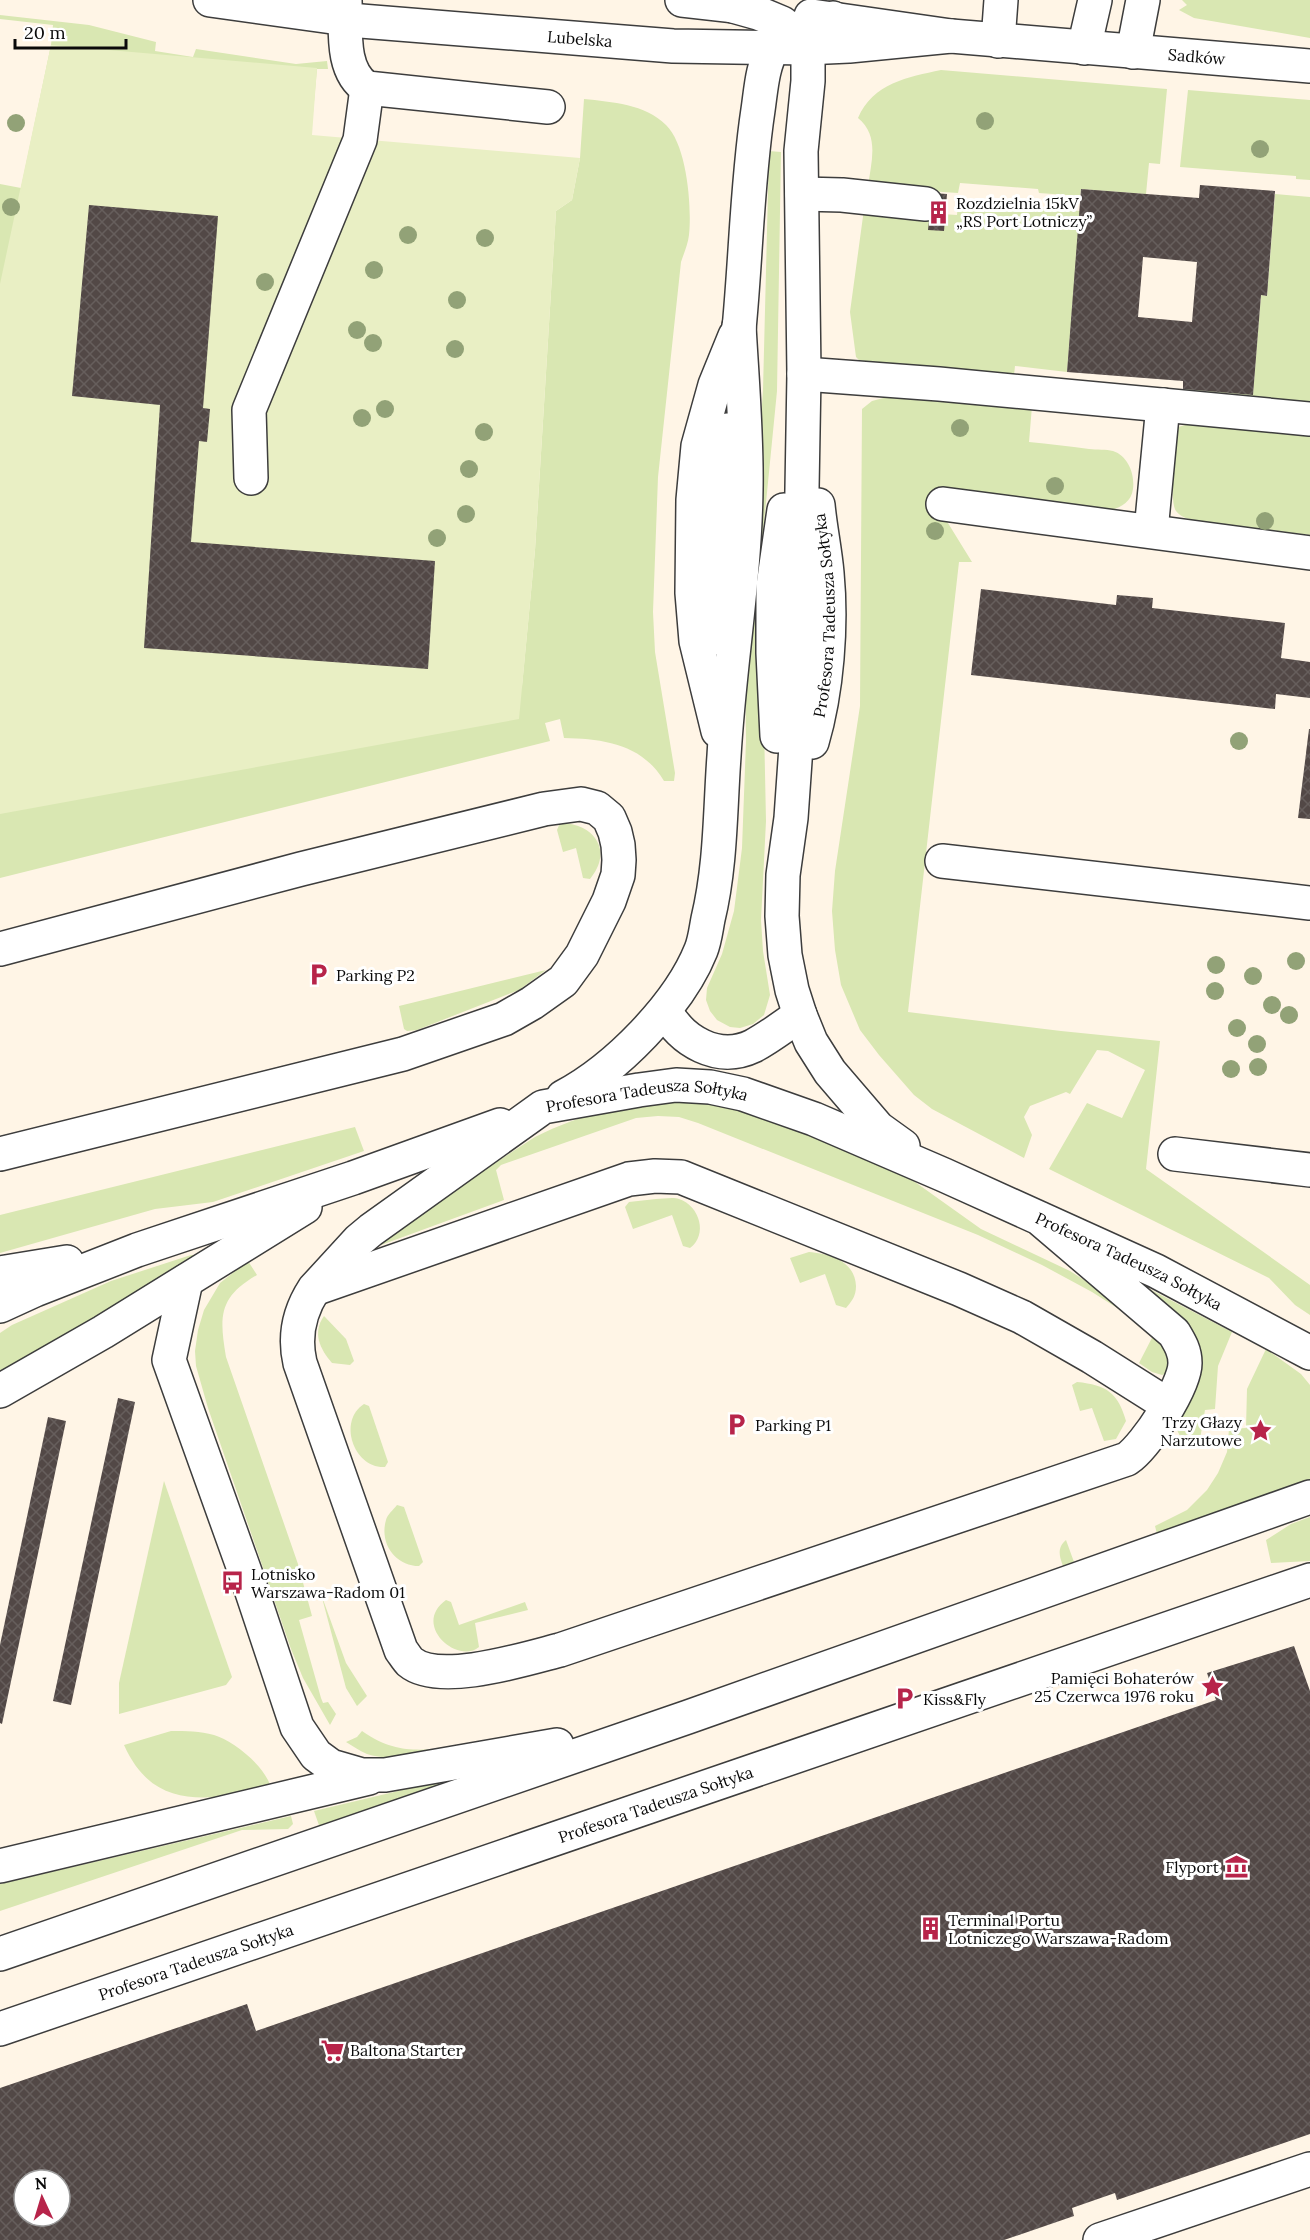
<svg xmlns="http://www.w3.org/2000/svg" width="1310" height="2240" viewBox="0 0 1310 2240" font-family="Lora,serif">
  <defs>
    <pattern id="building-cross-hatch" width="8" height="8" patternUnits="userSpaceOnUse" patternTransform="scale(1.5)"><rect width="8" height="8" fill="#524846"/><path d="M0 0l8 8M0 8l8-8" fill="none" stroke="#665e5c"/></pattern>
  </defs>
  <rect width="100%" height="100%" fill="#fff5e6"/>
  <g fill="#d9e7b2">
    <path d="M1182,0H1310V38L1194,18L1179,10L1187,5Z"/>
    <path d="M0,15L89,25L156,42L155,51L193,57L196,49L296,64L327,61L328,69H317L311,135L0,425V184L21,188L51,45L53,25L0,19Z"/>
    <path d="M941,70L1167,89L1160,164L1149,163L1146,194L1081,189L1080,196L1039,193L1038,189L960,183L958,193L868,187C871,162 880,136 858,118C873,83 908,77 941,70Z"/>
    <path d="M1188,90L1310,100V180L1296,179V176L1180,167Z"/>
    <path d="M584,99C612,102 645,104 666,125C687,145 692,207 689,235C688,244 684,253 681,262L658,477L653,612L655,652L675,773L674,781H664C642,744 604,739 564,738L560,719L545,723L550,741L0,878V789L522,686L535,550L556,211L572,200L580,158Z"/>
    <path d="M769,151L781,152L777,391L763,533L762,628L766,821L761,920L763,951L770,995L764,1015L753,1024L740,1028L730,1027L717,1020L710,1011L706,1000L707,988L722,954L734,911L742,848L746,741L745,651L763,390Z"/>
    <path d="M1275,194L1310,197V410L1181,399L1183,389L1253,394L1261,295L1267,296Z"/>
    <path d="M958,201L1080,211L1067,372L1015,366L1014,375L874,363L859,360L856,357L850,312L864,209L957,215Z"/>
    <path d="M891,396L1032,406L1029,442C1049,444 1069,446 1089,449C1097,450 1106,449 1113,451C1128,456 1135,474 1133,489C1131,503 1120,508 1107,511L943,515L972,562H959L908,1012L1061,1031L1160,1041L1146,1169L1310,1285V1315L1295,1305L1269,1278L1049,1169L1087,1103L1122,1118L1145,1070L1108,1051L1097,1050L1070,1094L1066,1092L1030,1106L1024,1117L1032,1135L1024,1158L932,1109L914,1095L879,1055L860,1030L841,985L835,950L832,911L835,871L860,706L862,409L872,401Z"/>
    <path d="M1200,421L1310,430V535L1197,521C1190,519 1181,518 1176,511C1168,499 1177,444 1178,427Z"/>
    <path d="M560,823C594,823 614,851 590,879L583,878L576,848L563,852L557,830Z"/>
    <path d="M546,970L519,990L417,1030L407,1031L404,1029L399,1006Z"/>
    <path d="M692,1098L731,1104L887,1166L915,1182L981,1229L1070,1271L1114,1299L1161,1332L1173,1347V1358L1171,1368L1167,1373L1162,1375L1152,1372L1139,1363L1155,1332L1092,1292L1042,1265L978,1235L698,1123L679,1117L658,1116L636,1118L501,1165L496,1170L504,1200L381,1245L380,1237L535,1137C582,1113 639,1100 692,1098Z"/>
    <path d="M355,1127L364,1151L213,1202L155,1209L0,1253V1215Z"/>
    <path d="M656,1199C663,1199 673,1197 679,1199C700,1206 708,1235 690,1248L683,1246L672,1215L633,1229L625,1207L629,1202Z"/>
    <path d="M809,1252C830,1254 855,1261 856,1286C856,1296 852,1301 846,1308L836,1305L825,1274L800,1283L790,1258Z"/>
    <path d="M191,1255H194L195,1259L0,1374V1333L12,1325L111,1281Z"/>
    <path d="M248,1261L257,1275C219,1297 219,1316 226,1357L298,1564L312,1616L299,1620L321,1698L323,1703L328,1702L336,1714L330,1725L303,1678L291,1649L208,1408L196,1366L195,1351L198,1330L204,1310L220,1283Z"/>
    <path d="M1132,1280L1232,1332L1218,1366L1215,1409L1205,1410L1199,1445L1181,1438L1176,1428C1187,1405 1201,1384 1201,1359Z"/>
    <path d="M324,1316L346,1339L354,1361L350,1365L332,1363C320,1349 312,1333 324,1316Z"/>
    <path d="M1266,1349L1301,1374L1310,1385V1483L1066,1574C1062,1562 1054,1550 1066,1540L1074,1562L1157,1534L1155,1526L1187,1510L1207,1490L1218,1473L1227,1452L1229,1429L1246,1428L1247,1389Z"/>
    <path d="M1077,1382C1107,1385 1118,1393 1126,1421L1116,1439L1104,1441L1092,1408L1080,1411L1072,1385Z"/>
    <path d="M364,1404L369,1406L388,1462L385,1467C354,1469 337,1421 364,1404Z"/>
    <path d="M164,1481L232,1677L226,1685L119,1714V1683Z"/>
    <path d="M397,1505L404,1507L423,1562L419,1566C396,1566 379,1544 386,1520C387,1515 393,1510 397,1505Z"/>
    <path d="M1310,1517V1561L1271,1563L1266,1540L1291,1524Z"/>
    <path d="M321,1594L346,1663L367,1696L357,1706L346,1688Z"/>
    <path d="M446,1600L451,1602L459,1625L525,1602L528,1610L475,1623L479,1647C458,1665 411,1625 446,1600Z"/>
    <path d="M171,1731C186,1731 200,1731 214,1735C234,1741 269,1769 271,1790C210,1798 155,1814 124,1745Z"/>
    <path d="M362,1731C398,1756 420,1749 461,1748C439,1754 388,1762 367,1754C360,1751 353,1746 346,1742L357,1737Z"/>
    <path d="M453,1778L460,1779L321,1831L314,1811Z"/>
    <path d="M291,1816L293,1824L288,1829L242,1830L0,1911V1884Z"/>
  </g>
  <path fill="#e9efc4" d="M51,45L317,68L312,135L580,158L572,200L556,211L535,550L519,719L0,814V284Z"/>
  <g fill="url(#building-cross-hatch)" fill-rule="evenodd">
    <path d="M1200,185L1275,191L1267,296L1261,295L1253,395L1183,389V381L1067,372L1081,189L1199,198ZM1143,257L1197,262L1192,322L1138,317Z"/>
    <path d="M932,193L947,194L944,231L928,230Z"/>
    <path d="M89,205L218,216L203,408L210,409L207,442L199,441L191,542L435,561L428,669L144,648L160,405L72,396Z"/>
    <path d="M981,589L1116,605L1117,595L1153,598L1152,608L1285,623L1281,658L1310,662V698L1276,694L1275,709L971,675Z"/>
    <path d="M1309,729H1310V819L1298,818Z"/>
    <path d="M118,1398L135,1402L71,1705L53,1701Z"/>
    <path d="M48,1417L66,1421L2,1724L0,1723V1645Z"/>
    <path d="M1294,1646L1310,1691V2134L1117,2200L1115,2193L1072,2208L1074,2216L1004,2240H0V2088L247,2004L256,2031L1216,1700L1207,1673ZM24,2180H60V2216H24Z"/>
  </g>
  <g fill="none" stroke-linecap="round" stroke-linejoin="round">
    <defs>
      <g id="minor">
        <path id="s1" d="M210,0L361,21L673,46L805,48L849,46L951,36"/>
        <path d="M345,0C346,28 340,71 367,88L548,107"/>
        <path d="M682,0L753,8"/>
        <path d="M733,6L758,13L782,23L798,37L805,48L808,60V81L801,151L804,374L798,718L791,818L783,875L782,916L785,955L792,990L800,1015L811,1042L830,1072L878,1128L903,1146"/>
        <path id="s2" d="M811,16L951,36L1310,66"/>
        <path d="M998,41L1001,0"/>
        <path d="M1084,48L1095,0"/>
        <path d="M1133,52L1143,0"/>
        <path d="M802,194L842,195L926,204"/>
        <path d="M737,349C746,269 746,189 758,110C761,90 762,66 773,48C786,28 812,23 833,18"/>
        <path d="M804,374L939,384L1310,419"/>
        <path d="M251,478L249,410L360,140L367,88"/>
        <path d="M943,504L1310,553"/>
        <path d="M1151,531L1163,405"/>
        <path d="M715,638L718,507L727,430"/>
        <path d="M718,731L696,641L692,593L693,500L698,446L715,385L735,336"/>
        <path d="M777,736L773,653V586L784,510"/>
        <path id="s3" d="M812,742C827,691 832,626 827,573C825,550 820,527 818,505"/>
        <path d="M942,861L1310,903"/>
        <path d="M0,949L301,869L544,809L581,804L597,808L609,818L615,832L618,845L619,860L618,875L609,901L582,955L563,981L532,1003L504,1019L403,1054L0,1154"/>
        <path d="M665,1010C681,1041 718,1063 753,1046C770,1037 785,1025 800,1015"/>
        <path d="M563,1097C616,1069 679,1005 701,950C705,940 706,929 708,919C721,865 720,811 724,756C729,667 745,579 746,489C747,435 742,380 739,326"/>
        <path d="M1175,1154L1310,1170"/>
        <path id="s4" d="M1039,1218L1174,1333C1180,1343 1185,1351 1185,1363C1185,1386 1146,1446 1127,1459L560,1650C525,1659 439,1686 410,1662C407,1659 404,1654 401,1650L300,1363C294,1337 299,1312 314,1289L359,1240L371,1230L543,1107L639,1090L676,1085L710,1087L743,1094L814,1119L944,1175L1156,1271L1310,1353"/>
        <path d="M0,1273L67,1262"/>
        <path d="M186,1281L169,1360L249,1583L297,1727L316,1755L331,1766L362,1775H385L557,1745"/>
        <path d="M320,1287L629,1179L655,1176L681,1177L959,1289L1022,1317L1092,1357L1168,1405"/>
        <path d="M0,1306L35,1290L137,1250L353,1178L500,1125"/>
        <path d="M0,1391L103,1332L305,1207"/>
        <path d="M0,1866L369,1778"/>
        <path d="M0,1954L688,1717L1310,1497"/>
        <path id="s5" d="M0,2029L1310,1580"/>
        <path d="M1100,2240L1310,2169"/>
      </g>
    </defs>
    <use href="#minor" stroke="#3d3d3d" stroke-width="36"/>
    <use href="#minor" stroke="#fff" stroke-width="33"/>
  </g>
  <g fill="#92a277">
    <circle cx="985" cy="121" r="9"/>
    <circle cx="16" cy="123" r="9"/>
    <circle cx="1260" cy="149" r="9"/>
    <circle cx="11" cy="207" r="9"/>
    <circle cx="408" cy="235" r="9"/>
    <circle cx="485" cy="238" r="9"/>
    <circle cx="374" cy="270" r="9"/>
    <circle cx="265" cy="282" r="9"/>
    <circle cx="457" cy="300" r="9"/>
    <circle cx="357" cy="330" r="9"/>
    <circle cx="373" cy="343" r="9"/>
    <circle cx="455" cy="349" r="9"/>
    <circle cx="385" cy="409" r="9"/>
    <circle cx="362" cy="418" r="9"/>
    <circle cx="960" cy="428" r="9"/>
    <circle cx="484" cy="432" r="9"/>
    <circle cx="469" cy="469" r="9"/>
    <circle cx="1055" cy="486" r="9"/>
    <circle cx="466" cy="514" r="9"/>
    <circle cx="1265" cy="521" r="9"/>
    <circle cx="935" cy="531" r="9"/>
    <circle cx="437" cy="538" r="9"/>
    <circle cx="1239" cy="741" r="9"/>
    <circle cx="1296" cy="961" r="9"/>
    <circle cx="1216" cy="965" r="9"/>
    <circle cx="1253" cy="976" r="9"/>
    <circle cx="1215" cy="991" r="9"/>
    <circle cx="1272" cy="1005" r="9"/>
    <circle cx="1289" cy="1015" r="9"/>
    <circle cx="1237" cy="1028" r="9"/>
    <circle cx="1257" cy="1044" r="9"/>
    <circle cx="1258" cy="1067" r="9"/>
    <circle cx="1231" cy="1069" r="9"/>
  </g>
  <defs>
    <symbol id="building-bare" viewBox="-9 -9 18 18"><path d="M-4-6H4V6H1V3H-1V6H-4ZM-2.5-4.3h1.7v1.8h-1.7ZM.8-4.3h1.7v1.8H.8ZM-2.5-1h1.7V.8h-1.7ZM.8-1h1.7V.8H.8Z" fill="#b7244a" stroke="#fff" stroke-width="2.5" paint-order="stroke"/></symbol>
    <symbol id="parking-bare" viewBox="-9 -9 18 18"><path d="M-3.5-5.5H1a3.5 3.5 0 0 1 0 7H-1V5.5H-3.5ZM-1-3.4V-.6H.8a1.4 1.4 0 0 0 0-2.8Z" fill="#b7244a" stroke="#fff" stroke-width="2.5" paint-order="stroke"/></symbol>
    <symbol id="sight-bare" viewBox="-9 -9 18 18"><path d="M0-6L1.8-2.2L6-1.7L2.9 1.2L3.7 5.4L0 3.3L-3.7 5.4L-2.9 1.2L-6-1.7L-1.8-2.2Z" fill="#b7244a" stroke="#fff" stroke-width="2.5" paint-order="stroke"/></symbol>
    <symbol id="bus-bare" viewBox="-9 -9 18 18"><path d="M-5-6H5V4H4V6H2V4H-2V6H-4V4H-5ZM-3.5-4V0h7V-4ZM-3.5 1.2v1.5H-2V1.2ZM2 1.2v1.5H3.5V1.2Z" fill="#b7244a" stroke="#fff" stroke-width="2.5" paint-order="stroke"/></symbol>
    <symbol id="museum-bare" viewBox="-9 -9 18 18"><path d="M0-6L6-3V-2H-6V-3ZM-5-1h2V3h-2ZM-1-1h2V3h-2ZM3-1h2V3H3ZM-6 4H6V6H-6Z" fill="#b7244a" stroke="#fff" stroke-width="2.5" paint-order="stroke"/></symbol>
    <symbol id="supermarket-bare" viewBox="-9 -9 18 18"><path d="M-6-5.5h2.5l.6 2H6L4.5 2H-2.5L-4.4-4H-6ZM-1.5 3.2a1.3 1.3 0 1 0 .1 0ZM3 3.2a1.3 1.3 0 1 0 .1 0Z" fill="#b7244a" stroke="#fff" stroke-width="2.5" paint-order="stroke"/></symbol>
  </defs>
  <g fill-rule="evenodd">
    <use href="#building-bare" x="922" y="196" width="33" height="33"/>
    <use href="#parking-bare" x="302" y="958" width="33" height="33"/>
    <use href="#parking-bare" x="720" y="1408" width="33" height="33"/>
    <use href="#sight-bare" x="1244" y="1414" width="33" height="33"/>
    <use href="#bus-bare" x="216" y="1566" width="33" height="33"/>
    <use href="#sight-bare" x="1196" y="1670" width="33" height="33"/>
    <use href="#parking-bare" x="888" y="1682" width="33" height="33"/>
    <use href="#museum-bare" x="1220" y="1850" width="33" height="33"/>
    <use href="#building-bare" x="914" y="1912" width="33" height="33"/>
    <use href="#supermarket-bare" x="316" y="2034" width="33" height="33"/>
  </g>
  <g text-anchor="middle" stroke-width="6" stroke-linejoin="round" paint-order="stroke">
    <g font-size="16" fill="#0a0a0a" stroke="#fff">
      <text dy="6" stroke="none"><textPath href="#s1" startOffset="372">Lubelska</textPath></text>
      <text dy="6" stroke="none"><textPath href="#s2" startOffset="388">Sadków</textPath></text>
      <text dy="6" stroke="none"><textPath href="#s3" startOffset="128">Profesora Tadeusza Sołtyka</textPath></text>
      <text dy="6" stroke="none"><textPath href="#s4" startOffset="1872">Profesora Tadeusza Sołtyka</textPath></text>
      <text dy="6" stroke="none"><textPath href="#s4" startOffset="2390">Profesora Tadeusza Sołtyka</textPath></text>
      <text dy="6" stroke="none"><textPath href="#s5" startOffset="693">Profesora Tadeusza Sołtyka</textPath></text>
      <text dy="6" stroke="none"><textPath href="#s5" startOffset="207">Profesora Tadeusza Sołtyka</textPath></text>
    </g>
    <g font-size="16" fill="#0a0a0a" stroke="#fff" text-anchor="start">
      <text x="956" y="209">Rozdzielnia 15kV<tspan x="956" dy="18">„RS Port Lotniczy”</tspan></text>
      <text x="336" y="981">Parking P2</text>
      <text x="1242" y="1428" text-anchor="end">Trzy Głazy<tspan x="1242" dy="18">Narzutowe</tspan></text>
      <text x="755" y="1431">Parking P1</text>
      <text x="251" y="1580">Lotnisko<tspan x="251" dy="18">Warszawa-Radom 01</tspan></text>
      <text x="1194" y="1684" text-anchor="end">Pamięci Bohaterów<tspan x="1194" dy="18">25 Czerwca 1976 roku</tspan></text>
      <text x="923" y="1705">Kiss&amp;Fly</text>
      <text x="1219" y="1873" text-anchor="end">Flyport</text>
      <text x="948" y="1926">Terminal Portu<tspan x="948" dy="18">Lotniczego Warszawa-Radom</tspan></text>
      <text x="350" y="2056">Baltona Starter</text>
    </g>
  </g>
  <g transform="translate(42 2198) rotate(356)"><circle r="28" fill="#ffffff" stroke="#9d9d9d" stroke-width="1.5"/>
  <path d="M0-4.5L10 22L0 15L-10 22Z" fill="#b7244a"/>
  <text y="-9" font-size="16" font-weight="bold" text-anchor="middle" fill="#0a0a0a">N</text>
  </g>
  <path d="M15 39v9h111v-9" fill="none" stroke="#0a0a0a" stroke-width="3"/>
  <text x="24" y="39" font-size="18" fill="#0a0a0a" stroke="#ffffff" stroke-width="4.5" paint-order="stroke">20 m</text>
</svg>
